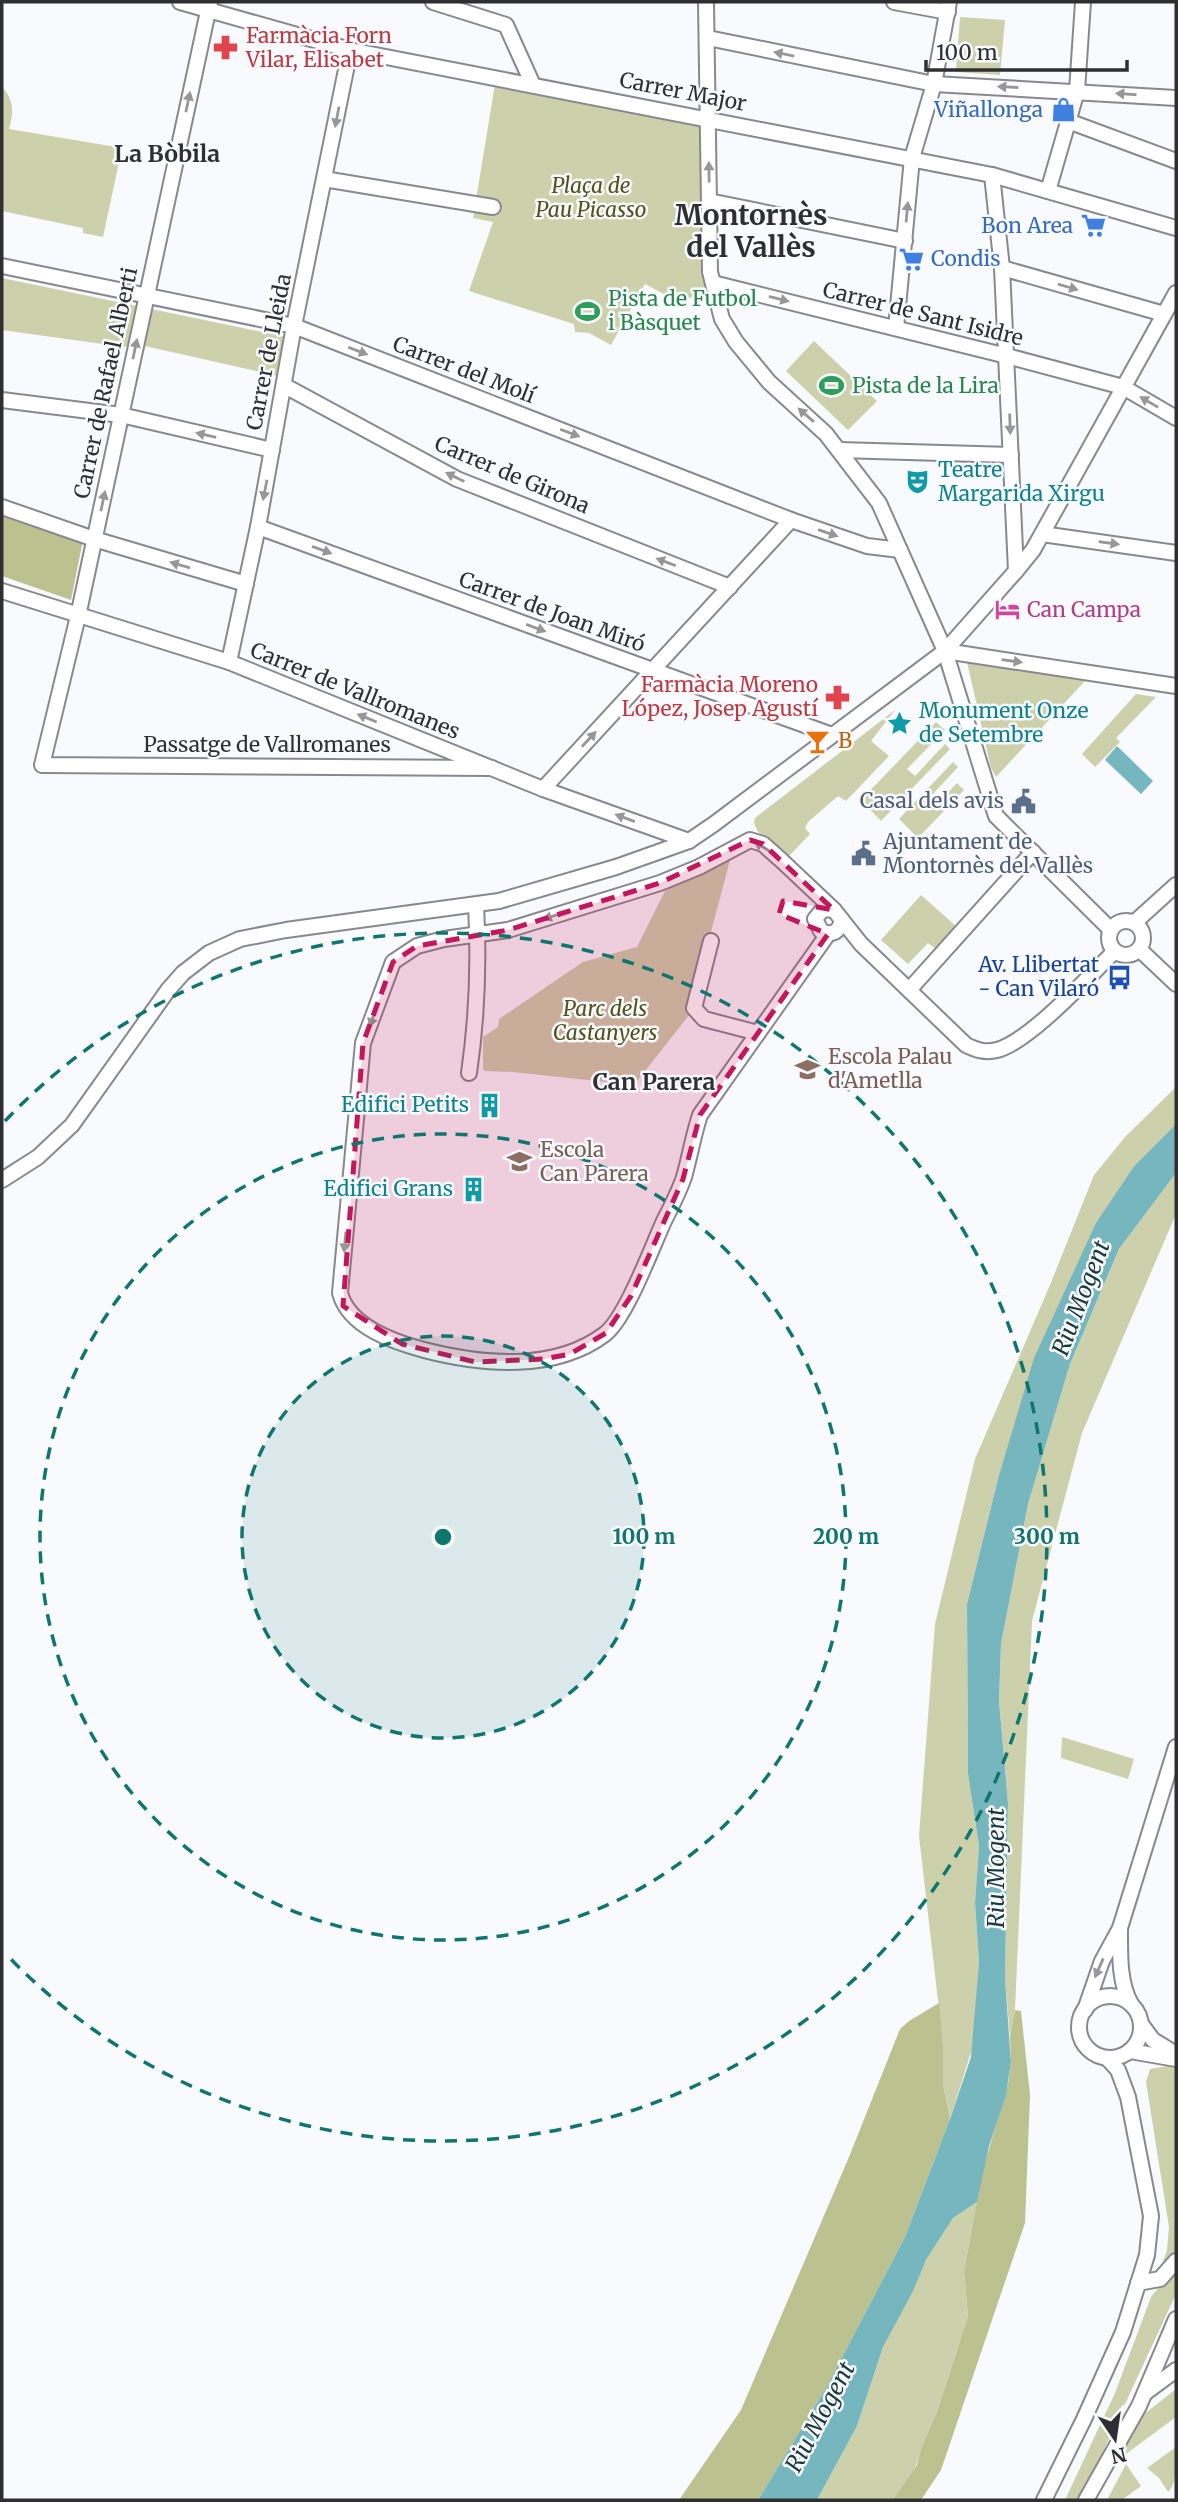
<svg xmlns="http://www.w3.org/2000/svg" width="1178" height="2502" viewBox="0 0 1178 2502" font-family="Merriweather,serif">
  <rect width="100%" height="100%" fill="#f9fafe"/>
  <g fill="#ccd1ab">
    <path d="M960,17L1005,20L1000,75L956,72Z"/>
    <path d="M496,78L708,118L714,289L679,302L645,284L611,345L589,333L575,332L574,324L469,291L493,222L473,218Z"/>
    <path d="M2,87C14,100 14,113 9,129L122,148L103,237L83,233V228L2,211Z"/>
    <path d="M2,278L286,337L278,376L136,344L124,347L2,330Z"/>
    <path d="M814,341L877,401L848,430L786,371Z"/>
    <path d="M967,662L993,664L1085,681L996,777L991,768Z"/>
    <path d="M1136,694L1156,697L1116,738L1120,742L1095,767L1082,754Z"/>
    <path d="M895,710L871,741L889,756L846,801L838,796L808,822L805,828L810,834L789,856L758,832L754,823L755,818Z"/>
    <path d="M936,722L945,730L907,769L915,776L945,744L950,749L881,821L861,800Z"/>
    <path d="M953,762L958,767L932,795L939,802L957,783L964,790L918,838L899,819Z"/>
    <path d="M730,860L689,1015L634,1085L513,1072L485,1071L483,1069V1037L498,1027L499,1019L583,962L637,947L665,891Z"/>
    <path d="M921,895L957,927L936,949L928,943L908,964L881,940Z"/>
    <path d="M1176,1087V1124L1135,1165L998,1479L967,1604L968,1774L979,1846L975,1903L979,1962L973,2046L950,2119L943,2084V2044L919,1836L935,1624L975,1459L1050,1285L1094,1175L1125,1137Z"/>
    <path d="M1176,1173V1214L1082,1433L1032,1621L1015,2010L1010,2037L1005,1979L1008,1803L999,1701L1001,1644L1028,1504L1070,1364L1119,1249Z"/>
    <path d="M1062,1737L1134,1759L1128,1779L1061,1758Z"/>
    <path d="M1173,2065H1176V2257L1161,2268L1167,2250L1169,2227L1146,2082L1150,2069Z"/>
    <path d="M977,2202L964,2271L968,2316L938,2409L923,2444L921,2454L912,2474L893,2500H817L857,2426L883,2347L926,2260L953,2218Z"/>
    <path d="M1176,2266V2294L1095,2469L1077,2500H1065L1115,2393L1151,2297Z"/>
    <path d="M1176,2389V2417L1126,2454L1122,2450L1138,2419Z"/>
    <path d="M1176,2447C1176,2461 1178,2483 1168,2492L1159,2478L1147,2468Z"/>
    <path d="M1126,2464L1141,2486L1122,2500H1107Z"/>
  </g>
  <g fill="#bcc190">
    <path d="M2,513L83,540L71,600L2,576Z"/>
    <path d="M939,2003L943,2044V2084L950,2119L905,2237L826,2388L758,2500H679L741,2410L849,2157L900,2029L909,2021Z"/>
    <path d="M1015,2010L1021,2011L1030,2095L1025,2223L941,2470L921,2500H893L917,2465L923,2444L938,2409L968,2316L964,2271L983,2169L1008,2084L1011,2062L1010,2037Z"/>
  </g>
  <g fill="#76b6be">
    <path d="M1117,746L1153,781L1141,794L1105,760Z"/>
    <path d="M1176,1124V1173L1119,1249L1070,1364L1028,1504L1001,1644L999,1701L1008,1803L1005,1979L1011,2062L1006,2095L989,2146L977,2202L953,2218L926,2260L913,2291L883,2347L857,2426L817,2500H758L826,2388L905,2237L950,2119L971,2057L979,1962L975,1903L979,1846L968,1774L967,1604L998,1479L1034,1358L1096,1223L1135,1165Z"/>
  </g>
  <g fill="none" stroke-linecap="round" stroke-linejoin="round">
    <defs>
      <g id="minor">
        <path d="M180,2L350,50L992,175L1176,228"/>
        <path d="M210,2L78,616L42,765L492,768"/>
        <path d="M433,2L506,25L533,85"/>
        <path d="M706,2L710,272L722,319L736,342L769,382L826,434L879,503L945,651L996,816L1111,930"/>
        <path d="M894,2L948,12"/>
        <path d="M708,38L934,84L1176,98"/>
        <path d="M1068,121L1176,161"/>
        <path d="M992,175L1002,268L1016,571"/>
        <path d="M324,179L493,207"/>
        <path d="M1048,191L1077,91L1083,2"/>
        <path d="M709,201L905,241"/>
        <path d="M2,266L294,326L791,520L867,546L900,550"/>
        <path d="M1002,268L1164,314"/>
        <path d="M713,283L1007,356L1123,387L1176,418"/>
        <path d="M896,328L912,158L934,84L949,2"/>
        <path d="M285,386L457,479L730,587"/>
        <path d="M2,400L121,415L272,450"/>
        <path d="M839,450L1011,455"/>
        <path d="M2,507L94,539L246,584"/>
        <path d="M258,527L832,735"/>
        <path d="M1042,534L1176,553"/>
        <path d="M2,591L229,662L543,789L689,841"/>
        <path d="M945,651L1176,686"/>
        <path d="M229,662L258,527L294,326L350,50"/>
        <path d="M543,789L791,520"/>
        <path d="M834,910L823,909L815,919L821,931C833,936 839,932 842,920"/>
        <circle cx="1126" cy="938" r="17"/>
        <path d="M1135,922L1176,885"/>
        <path d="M828,934L700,1115C693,1136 690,1156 684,1177C679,1192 671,1207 664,1221C652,1247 626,1318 605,1334C555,1372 482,1365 424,1350C394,1342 349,1327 340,1293L363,1043L393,962L417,946L444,939L508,930L660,883L699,867L750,840L763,844L781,860L834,910L861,944L966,1045C976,1050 985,1053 997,1050C1029,1042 1089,976 1115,951"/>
        <path d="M711,941L694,1008L704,1019L758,1033"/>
        <path d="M1139,949L1176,984"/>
        <path d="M909,990L1033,852"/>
        <path d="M469,1073C477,1018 479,960 476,905"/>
        <path d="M2,1180L38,1157L72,1125L168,990L183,973L209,953L240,939L286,930L499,901L616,867L689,841L714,824L945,651L1016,571L1033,550L1176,293"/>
        <path d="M1120,1930C1120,1954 1119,1983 1131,2004"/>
        <circle cx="1110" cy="2027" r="31"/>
        <path d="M1085,2010L1102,1961L1120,1928L1176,1747"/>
        <path d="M1141,2024L1153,2040L1176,2054"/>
        <path d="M1130,2051L1176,2059"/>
        <path d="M1138,2283L1160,2279L1176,2261"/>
        <path d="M1145,2393L1176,2370"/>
        <path d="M1044,2500L1084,2419L1123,2332L1147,2255L1151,2216L1128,2097L1118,2070L1107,2058"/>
        <path d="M1086,2500L1139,2406L1176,2319"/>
      </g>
    </defs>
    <use href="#minor" stroke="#88888f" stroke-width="18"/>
    <use href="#minor" stroke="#fff" stroke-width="14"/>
  </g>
  <defs><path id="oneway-solid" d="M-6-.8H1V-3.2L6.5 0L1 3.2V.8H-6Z" transform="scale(1.75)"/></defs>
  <g fill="#979798">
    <use href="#oneway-solid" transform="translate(784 54) rotate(-169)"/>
    <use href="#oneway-solid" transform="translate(1008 87) rotate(-177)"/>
    <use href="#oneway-solid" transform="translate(1126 94) rotate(-176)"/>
    <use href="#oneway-solid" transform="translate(188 102) rotate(-78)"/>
    <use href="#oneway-solid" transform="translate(337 117) rotate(101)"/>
    <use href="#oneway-solid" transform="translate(709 172) rotate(-91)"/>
    <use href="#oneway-solid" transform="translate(907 212) rotate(-85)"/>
    <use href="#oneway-solid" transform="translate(1068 287) rotate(16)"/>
    <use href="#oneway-solid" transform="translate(779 299) rotate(14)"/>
    <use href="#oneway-solid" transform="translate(135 349) rotate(-78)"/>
    <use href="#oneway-solid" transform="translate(358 351) rotate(21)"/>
    <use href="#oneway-solid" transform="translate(1149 402) rotate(-150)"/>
    <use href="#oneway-solid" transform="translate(806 415) rotate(-139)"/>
    <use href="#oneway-solid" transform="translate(1010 424) rotate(88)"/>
    <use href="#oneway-solid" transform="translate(570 433) rotate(21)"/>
    <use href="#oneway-solid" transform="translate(206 435) rotate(-167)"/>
    <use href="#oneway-solid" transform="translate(455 477) rotate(-154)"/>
    <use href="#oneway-solid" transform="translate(265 490) rotate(101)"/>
    <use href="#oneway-solid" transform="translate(103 501) rotate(-78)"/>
    <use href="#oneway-solid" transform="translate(828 533) rotate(19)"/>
    <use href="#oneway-solid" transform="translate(1109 543) rotate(8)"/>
    <use href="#oneway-solid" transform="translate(322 550) rotate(20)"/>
    <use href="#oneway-solid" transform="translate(666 562) rotate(-159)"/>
    <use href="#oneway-solid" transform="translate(180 565) rotate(-164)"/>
    <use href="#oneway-solid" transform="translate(536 628) rotate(20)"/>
    <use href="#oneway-solid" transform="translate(1012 661) rotate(8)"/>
    <use href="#oneway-solid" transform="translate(367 718) rotate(-158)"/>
    <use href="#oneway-solid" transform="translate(589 739) rotate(-47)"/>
    <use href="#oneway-solid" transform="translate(625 818) rotate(-160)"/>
    <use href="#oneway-solid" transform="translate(763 847) rotate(-148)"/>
    <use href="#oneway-solid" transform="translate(553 916) rotate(162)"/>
    <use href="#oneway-solid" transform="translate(373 1017) rotate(110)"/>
    <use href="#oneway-solid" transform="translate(345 1242) rotate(95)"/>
    <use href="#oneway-solid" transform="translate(1099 1968) rotate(114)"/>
  </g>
  <path fill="#c2185b" fill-opacity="0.2" stroke="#c2185b" stroke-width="5" stroke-dasharray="14 9" stroke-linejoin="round" d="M750,840L763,844L834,910L783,901L779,914L828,934L700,1115L683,1179L631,1296L606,1333L570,1354L544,1359L475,1362L402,1344L343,1306L363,1043L393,962L417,946L508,930L660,883Z"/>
  <circle cx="443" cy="1537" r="201" fill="#0f766e" fill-opacity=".12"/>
  <g fill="none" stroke="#0f766e" stroke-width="3.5" stroke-dasharray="12 9">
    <circle cx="443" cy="1537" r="201"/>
    <circle cx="443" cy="1537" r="403"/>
    <path d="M5 1121A604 604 0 1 1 5 1953"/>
  </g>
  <defs>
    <symbol id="pharmacy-bare" viewBox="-9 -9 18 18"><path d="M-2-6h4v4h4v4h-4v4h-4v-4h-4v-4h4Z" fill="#e0444e" stroke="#f9fafe" stroke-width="2.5" paint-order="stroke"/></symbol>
    <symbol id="shop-bare" viewBox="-9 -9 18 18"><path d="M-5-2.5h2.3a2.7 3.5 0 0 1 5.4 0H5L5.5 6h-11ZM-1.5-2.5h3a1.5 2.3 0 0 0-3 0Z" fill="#3f7fe0" stroke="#f9fafe" stroke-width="2.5" paint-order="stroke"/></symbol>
    <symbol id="supermarket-bare" viewBox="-9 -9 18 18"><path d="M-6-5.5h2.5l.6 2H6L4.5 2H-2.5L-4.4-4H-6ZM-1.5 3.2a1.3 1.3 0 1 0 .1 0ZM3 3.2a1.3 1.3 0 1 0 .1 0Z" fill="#3f7fe0" stroke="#f9fafe" stroke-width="2.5" paint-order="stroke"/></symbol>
    <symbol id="stadium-bare" viewBox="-9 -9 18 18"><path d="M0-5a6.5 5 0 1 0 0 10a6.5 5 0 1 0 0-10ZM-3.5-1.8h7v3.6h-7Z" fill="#2e9e5b" stroke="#f9fafe" stroke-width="2.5" paint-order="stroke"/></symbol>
    <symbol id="theatre-bare" viewBox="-9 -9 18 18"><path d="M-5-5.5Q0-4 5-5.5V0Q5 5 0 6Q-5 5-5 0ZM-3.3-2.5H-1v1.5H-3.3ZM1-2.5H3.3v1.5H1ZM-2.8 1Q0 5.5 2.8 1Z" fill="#0f9aa8" stroke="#f9fafe" stroke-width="2.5" paint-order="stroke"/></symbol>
    <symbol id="hotel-bare" viewBox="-9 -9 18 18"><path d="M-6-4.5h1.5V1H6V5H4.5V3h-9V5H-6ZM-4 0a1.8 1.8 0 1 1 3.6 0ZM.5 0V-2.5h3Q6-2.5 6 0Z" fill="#d1479c" stroke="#f9fafe" stroke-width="2.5" paint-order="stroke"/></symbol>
    <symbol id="sight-bare" viewBox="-9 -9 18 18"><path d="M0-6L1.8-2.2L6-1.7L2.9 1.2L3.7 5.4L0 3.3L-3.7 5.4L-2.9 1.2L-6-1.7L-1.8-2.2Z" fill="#0f9aa8" stroke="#f9fafe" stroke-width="2.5" paint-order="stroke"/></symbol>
    <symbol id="bar-bare" viewBox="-9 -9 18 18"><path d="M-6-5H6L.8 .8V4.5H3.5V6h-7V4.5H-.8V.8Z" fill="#e8710a" stroke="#f9fafe" stroke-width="2.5" paint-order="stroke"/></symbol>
    <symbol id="civic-bare" viewBox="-9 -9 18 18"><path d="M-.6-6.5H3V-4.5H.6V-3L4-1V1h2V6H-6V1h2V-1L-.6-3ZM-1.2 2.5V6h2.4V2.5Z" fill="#5c6f8a" stroke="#f9fafe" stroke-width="2.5" paint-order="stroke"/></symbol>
    <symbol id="bus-bare" viewBox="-9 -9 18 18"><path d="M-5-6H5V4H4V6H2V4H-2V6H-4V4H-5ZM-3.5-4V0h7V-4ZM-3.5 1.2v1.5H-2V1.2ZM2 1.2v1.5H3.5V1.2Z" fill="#1a4fb4" stroke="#f9fafe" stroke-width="2.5" paint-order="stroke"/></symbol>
    <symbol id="school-bare" viewBox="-9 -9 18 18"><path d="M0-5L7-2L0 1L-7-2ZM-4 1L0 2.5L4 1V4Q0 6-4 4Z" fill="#8d6e63" stroke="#f9fafe" stroke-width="2.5" paint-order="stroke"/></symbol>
    <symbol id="building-bare" viewBox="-9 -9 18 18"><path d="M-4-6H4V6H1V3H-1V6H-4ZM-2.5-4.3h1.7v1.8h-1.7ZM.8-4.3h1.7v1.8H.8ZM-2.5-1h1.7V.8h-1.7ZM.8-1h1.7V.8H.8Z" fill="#0f9aa8" stroke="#f9fafe" stroke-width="2.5" paint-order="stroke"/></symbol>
  </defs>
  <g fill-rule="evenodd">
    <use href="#pharmacy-bare" x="208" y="30" width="35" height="35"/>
    <use href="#shop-bare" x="1046" y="92" width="35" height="35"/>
    <use href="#supermarket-bare" x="1076" y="208" width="35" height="35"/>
    <use href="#supermarket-bare" x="894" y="242" width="35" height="35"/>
    <use href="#stadium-bare" x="570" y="294" width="35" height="35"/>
    <use href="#stadium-bare" x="814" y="368" width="35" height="35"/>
    <use href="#theatre-bare" x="900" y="464" width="35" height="35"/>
    <use href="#hotel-bare" x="990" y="592" width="35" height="35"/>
    <use href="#pharmacy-bare" x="820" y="680" width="35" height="35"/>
    <use href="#sight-bare" x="882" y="706" width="35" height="35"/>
    <use href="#bar-bare" x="800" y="724" width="35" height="35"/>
    <use href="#civic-bare" x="1006" y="784" width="35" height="35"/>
    <use href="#civic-bare" x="846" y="836" width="35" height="35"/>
    <use href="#bus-bare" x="1102" y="960" width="35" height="35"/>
    <use href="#school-bare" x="790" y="1052" width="35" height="35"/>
    <use href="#building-bare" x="472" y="1088" width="35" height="35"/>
    <use href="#school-bare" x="502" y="1144" width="35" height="35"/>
    <use href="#building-bare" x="456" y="1172" width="35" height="35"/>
  </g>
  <g text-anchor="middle" stroke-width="5" stroke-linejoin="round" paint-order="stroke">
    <g font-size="21" fill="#be3a42" stroke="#f9fafe" text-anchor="start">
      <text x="246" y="43">Farmàcia Forn<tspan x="246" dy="24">Vilar, Elisabet</tspan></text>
      <text x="818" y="692" text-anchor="end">Farmàcia Moreno<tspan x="818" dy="24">López, Josep Agustí</tspan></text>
    </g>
    <g font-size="21" fill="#2f2f32" stroke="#f9fafe">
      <text transform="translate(683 92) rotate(11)" y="7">Carrer Major</text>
      <text transform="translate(923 314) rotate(14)" y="7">Carrer de Sant Isidre</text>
      <text transform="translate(269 352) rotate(-79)" y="7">Carrer de Lleida</text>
      <text transform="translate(464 370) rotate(21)" y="7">Carrer del Molí</text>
      <text transform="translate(106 383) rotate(-78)" y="7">Carrer de Rafael Alberti</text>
      <text transform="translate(512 475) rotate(23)" y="7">Carrer de Girona</text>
      <text transform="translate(552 612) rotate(20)" y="7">Carrer de Joan Miró</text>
      <text transform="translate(355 691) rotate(22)" y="7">Carrer de Vallromanes</text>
      <text x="267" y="752">Passatge de Vallromanes</text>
    </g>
    <g font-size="21" fill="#366cbe" stroke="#f9fafe" text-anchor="end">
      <text x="1043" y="117">Viñallonga</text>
      <text x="1073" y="233">Bon Area</text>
      <text x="931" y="266" text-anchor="start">Condis</text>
    </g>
    <g font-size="21" font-style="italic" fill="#4f521a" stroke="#f9fafe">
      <text x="591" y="193">Plaça de<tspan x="591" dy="24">Pau Picasso</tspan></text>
      <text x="605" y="1016">Parc dels<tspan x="605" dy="24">Castanyers</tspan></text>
    </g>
    <g font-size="21" fill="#27864d" stroke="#f9fafe" text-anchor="start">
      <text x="608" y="306">Pista de Futbol<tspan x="608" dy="24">i Bàsquet</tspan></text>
      <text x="852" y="393">Pista de la Lira</text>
    </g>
    <g font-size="21" fill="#0d838f" stroke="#f9fafe" text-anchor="start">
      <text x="938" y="477">Teatre<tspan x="938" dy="24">Margarida Xirgu</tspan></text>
      <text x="919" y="718">Monument Onze<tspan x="919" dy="24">de Setembre</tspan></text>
      <text x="469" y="1112" text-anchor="end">Edifici Petits</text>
      <text x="453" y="1196" text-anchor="end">Edifici Grans</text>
    </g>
    <g font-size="21" fill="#b23c85" stroke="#f9fafe" text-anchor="start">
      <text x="1027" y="617">Can Campa</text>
    </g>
    <g font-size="21" fill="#c56008" stroke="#f9fafe" text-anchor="start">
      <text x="838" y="748">B</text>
    </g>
    <g font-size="21" fill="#4e5e75" stroke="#f9fafe" text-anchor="end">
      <text x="1004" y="808">Casal dels avis</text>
      <text x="883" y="849" text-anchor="start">Ajuntament de<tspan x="883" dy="24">Montornès del Vallès</tspan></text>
    </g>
    <g font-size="21" fill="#164399" stroke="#f9fafe" text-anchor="end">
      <text x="1099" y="972">Av. Llibertat<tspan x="1099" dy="24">- Can Vilaró</tspan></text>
    </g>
    <g font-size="21" fill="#785e54" stroke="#f9fafe" text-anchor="start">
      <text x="828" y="1064">Escola Palau<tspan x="828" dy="24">d'Ametlla</tspan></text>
      <text x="540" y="1157">Escola<tspan x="540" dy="24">Can Parera</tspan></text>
    </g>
    <g font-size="23" font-weight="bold" fill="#2f2f32" stroke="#f9fafe">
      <text x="167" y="162">La Bòbila</text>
      <text x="654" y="1090">Can Parera</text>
    </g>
    <g font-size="23" font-style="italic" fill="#19393d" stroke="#f9fafe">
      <text transform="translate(1081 1298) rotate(-69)" y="8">Riu Mogent</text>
      <text transform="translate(996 1868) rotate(-90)" y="8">Riu Mogent</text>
      <text transform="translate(820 2417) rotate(-62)" y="8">Riu Mogent</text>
    </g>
    <g font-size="28" font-weight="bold" fill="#2f2f32" stroke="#f9fafe">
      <text x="751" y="225">Montornès<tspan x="751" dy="32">del Vallès</tspan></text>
    </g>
  </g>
  <circle cx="443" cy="1537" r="10" fill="#0f766e" stroke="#f9fafe" stroke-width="3.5"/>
  <g font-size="21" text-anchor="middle" font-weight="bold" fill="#0f766e" stroke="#f9fafe" stroke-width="5" stroke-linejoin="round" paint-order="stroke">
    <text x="644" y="1544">100 m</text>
    <text x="846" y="1544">200 m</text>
    <text x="1047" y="1544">300 m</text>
  </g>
  <rect width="1178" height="2502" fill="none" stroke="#2f2f32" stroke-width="7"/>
  <g transform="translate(1115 2439) rotate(167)" stroke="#f9fafe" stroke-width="5" paint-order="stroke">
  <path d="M0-5L12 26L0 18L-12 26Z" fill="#2f2f32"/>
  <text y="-10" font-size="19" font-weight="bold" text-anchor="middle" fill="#2f2f32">N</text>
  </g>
  <path d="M926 60v10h201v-10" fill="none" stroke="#2f2f32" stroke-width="3.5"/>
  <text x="936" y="60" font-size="21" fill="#2f2f32" stroke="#f9fafe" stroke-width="5" paint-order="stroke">100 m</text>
</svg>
